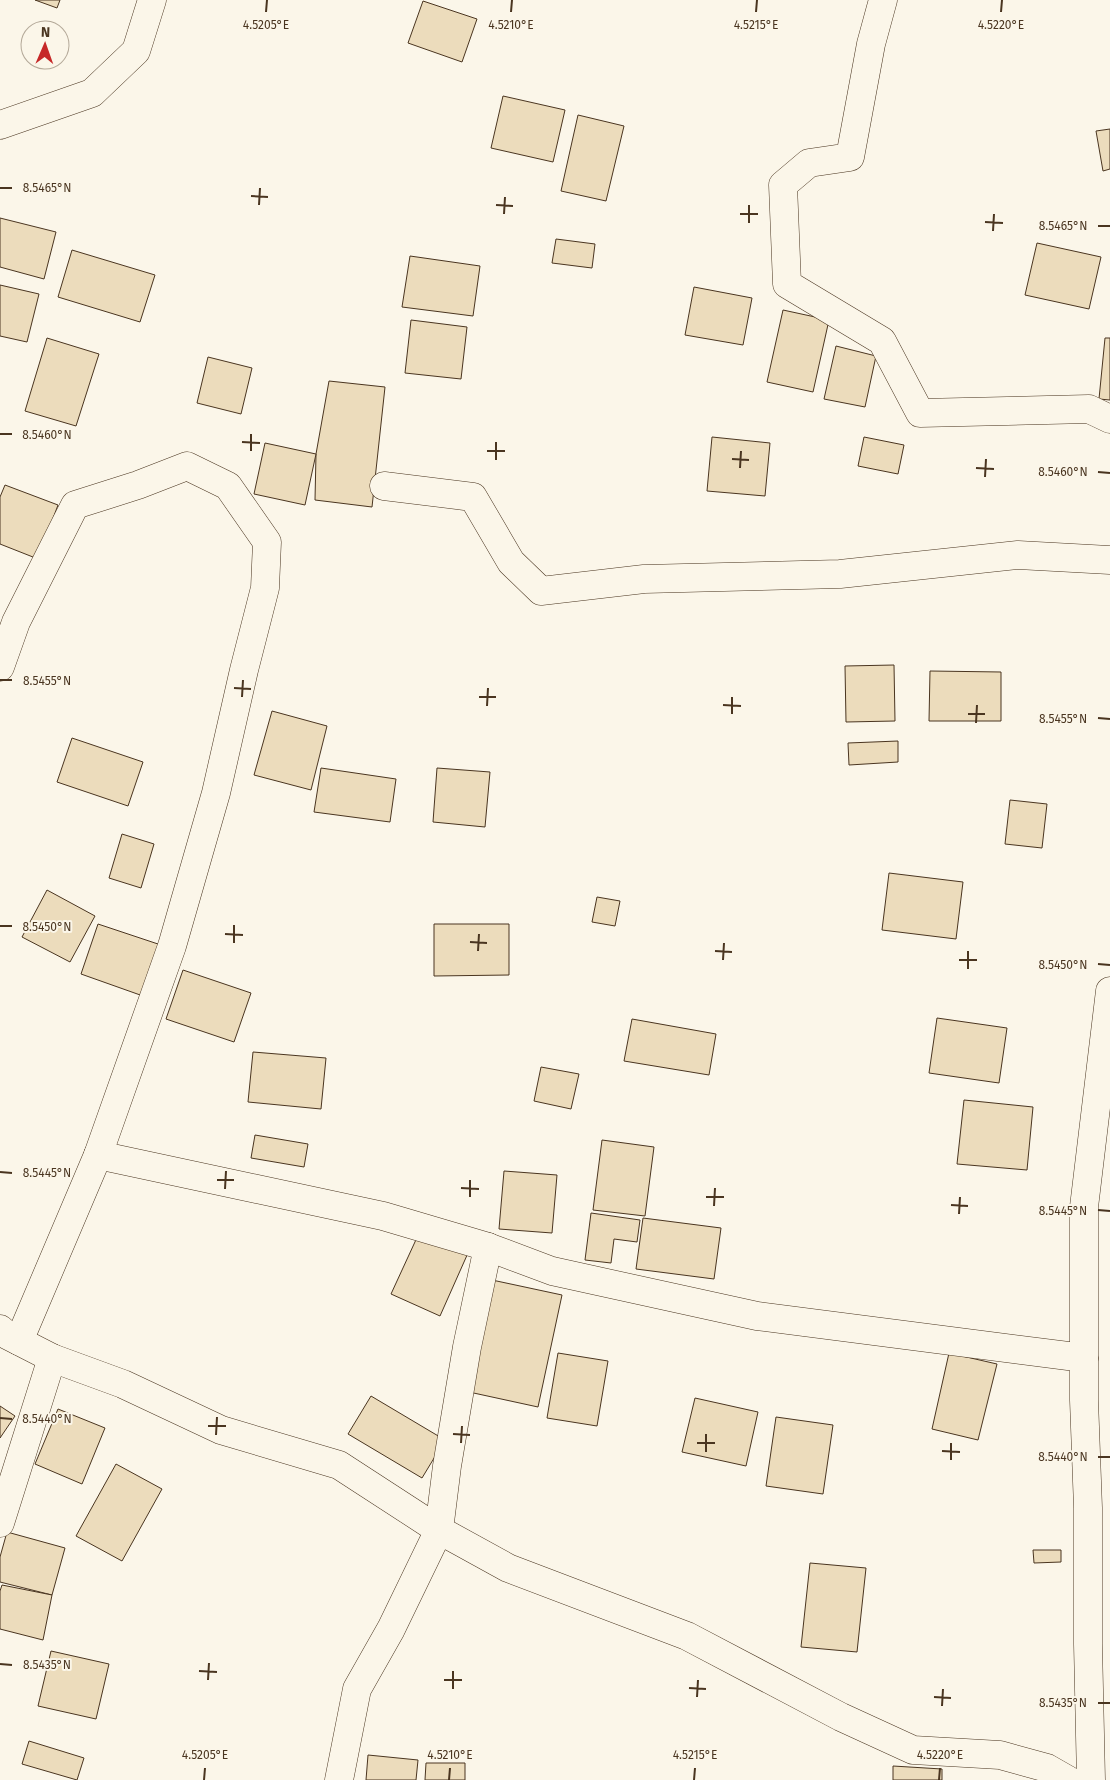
<svg xmlns="http://www.w3.org/2000/svg" width="1110" height="1780" viewBox="0 0 1110 1780" font-family="'Fira Sans',sans-serif">
  <rect width="100%" height="100%" fill="#fbf6e9"/>
  <g fill="#ecdcbc" stroke="#4a3520">
    <path d="M35,0H60L57,8Z"/>
    <path d="M423,1L477,19L462,62L408,43Z"/>
    <path d="M503,96L565,110L553,162L491,148Z"/>
    <path d="M578,115L624,126L606,201L561,191Z"/>
    <path d="M1110,129V169L1103,171L1096,131Z"/>
    <path d="M0,218L56,232L44,279L0,267Z"/>
    <path d="M556,239L595,244L592,268L552,263Z"/>
    <path d="M1037,243L1101,257L1089,309L1025,295Z"/>
    <path d="M72,250L155,275L140,322L58,297Z"/>
    <path d="M410,256L480,266L473,316L402,307Z"/>
    <path d="M0,285L39,294L27,342L0,336Z"/>
    <path d="M694,287L752,298L743,345L685,335Z"/>
    <path d="M783,310L829,320L813,392L767,382Z"/>
    <path d="M411,320L467,327L461,379L405,373Z"/>
    <path d="M47,338L99,354L76,426L25,411Z"/>
    <path d="M1105,338H1110V400L1099,399Z"/>
    <path d="M836,346L876,356L865,407L824,399Z"/>
    <path d="M208,357L252,368L241,414L197,403Z"/>
    <path d="M329,381L385,387L372,507L315,500L316,454Z"/>
    <path d="M712,437L770,443L765,496L707,491Z"/>
    <path d="M864,437L904,445L898,474L858,466Z"/>
    <path d="M265,443L316,454L305,505L254,494Z"/>
    <path d="M5,485L58,505L38,559L0,544V497Z"/>
    <path d="M894,665L895,721L846,722L845,666Z"/>
    <path d="M930,671L1001,672V721H929Z"/>
    <path d="M272,711L327,726L311,790L254,775Z"/>
    <path d="M72,738L143,762L128,806L57,782Z"/>
    <path d="M898,741V762L849,765L848,743Z"/>
    <path d="M321,768L396,779L390,822L314,812Z"/>
    <path d="M437,768L490,772L485,827L433,822Z"/>
    <path d="M1010,800L1047,804L1042,848L1005,844Z"/>
    <path d="M122,834L154,844L141,888L109,878Z"/>
    <path d="M889,873L963,882L956,939L882,930Z"/>
    <path d="M47,890L95,916L70,962L22,937Z"/>
    <path d="M597,897L620,901L615,926L592,922Z"/>
    <path d="M98,924L161,945L143,996L81,974Z"/>
    <path d="M434,924H509V975L434,976Z"/>
    <path d="M183,970L251,993L234,1042L166,1019Z"/>
    <path d="M937,1018L1007,1028L999,1083L929,1073Z"/>
    <path d="M632,1019L716,1034L709,1075L624,1061Z"/>
    <path d="M253,1052L326,1058L321,1109L248,1102Z"/>
    <path d="M541,1067L579,1074L571,1109L534,1101Z"/>
    <path d="M964,1100L1033,1107L1027,1170L957,1164Z"/>
    <path d="M255,1135L308,1144L304,1167L251,1158Z"/>
    <path d="M602,1140L654,1147L645,1216L593,1210Z"/>
    <path d="M504,1171L557,1175L552,1233L499,1229Z"/>
    <path d="M591,1213L640,1220L637,1242L614,1239L611,1263L585,1260Z"/>
    <path d="M643,1218L721,1228L714,1279L636,1269Z"/>
    <path d="M420,1231L468,1253L440,1316L391,1294Z"/>
    <path d="M492,1280L562,1295L538,1407L469,1392Z"/>
    <path d="M558,1353L608,1361L597,1426L547,1418Z"/>
    <path d="M949,1353L997,1364L978,1440L932,1429Z"/>
    <path d="M371,1396L445,1440L422,1478L348,1434Z"/>
    <path d="M695,1398L758,1412L746,1466L682,1452Z"/>
    <path d="M0,1406L15,1416L0,1438Z"/>
    <path d="M58,1409L105,1428L82,1484L35,1464Z"/>
    <path d="M776,1417L833,1425L823,1494L766,1486Z"/>
    <path d="M116,1464L162,1489L122,1561L76,1536Z"/>
    <path d="M7,1532L65,1548L52,1595L0,1582V1557Z"/>
    <path d="M1033,1550H1061V1562L1034,1563Z"/>
    <path d="M810,1563L866,1568L857,1652L801,1647Z"/>
    <path d="M2,1585L52,1595L43,1640L0,1629V1591Z"/>
    <path d="M51,1651L109,1664L96,1719L38,1706Z"/>
    <path d="M29,1741L84,1758L77,1780L22,1764Z"/>
    <path d="M368,1755L418,1760L416,1780H366Z"/>
    <path d="M426,1763H465V1780H425Z"/>
    <path d="M893,1766L942,1769V1780H893Z"/>
  </g>
  <g fill="none" stroke-linecap="round" stroke-linejoin="round">
    <defs>
      <g id="minor">
        <path d="M883,0L871,44L850,157L809,163L783,185L787,284L882,341L920,413L1089,409L1110,419"/>
        <path d="M0,125L92,93L136,51L152,0"/>
        <path d="M384,486L473,497L511,562L541,591L644,579L840,574L1018,555L1110,560"/>
        <path d="M0,667L16,622L75,505L138,485L187,466L228,486L267,542L265,588L244,670L216,793L172,946L98,1155L19,1341"/>
        <path d="M98,1155L383,1216L488,1247L552,1271L757,1316L1084,1358"/>
        <path d="M0,1329L7,1335L52,1358L123,1384L221,1430L339,1465L439,1530L508,1568L687,1636L841,1717L913,1750L1000,1755L1047,1768L1068,1780"/>
        <path d="M0,1523L52,1358"/>
        <path d="M339,1780L357,1689L391,1629L439,1530L447,1466L467,1347L488,1247"/>
        <path d="M1091,1780L1088,1644V1508L1084,1400V1207L1110,991"/>
      </g>
    </defs>
    <use href="#minor" stroke="#4a3520" stroke-width="29"/>
    <use href="#minor" stroke="#fbf6e9" stroke-width="28"/>
  </g>
  <path fill="none" stroke="#4a3520" stroke-width="2" d="M266,12L267,0M511,12L512,0M756,12L757,0M1001,12L1002,0M0,188H12M251,196L268,197M259,205L260,188M496,205L513,206M504,214L505,197M740,214H758M985,222L1003,223M749,223V205M1098,226H1110M993,231L994,214M0,434H12M242,442L260,443M251,451V434M487,451H505M732,459L749,460M496,460V442M740,468L741,451M976,468L994,469M1098,472L1110,473M985,477L986,459M0,680H12M234,688L251,689M242,697L243,680M479,697H496M723,705L741,706M487,706L488,688M732,714V697M968,714H985M1098,718L1110,719M976,723L977,705M0,926H12M225,934L243,935M470,942L487,943M234,943V925M478,951L479,934M715,951L732,952M723,960L724,943M959,960H977M1098,964L1110,965M968,969V951M0,1172L12,1173M217,1180H234M461,1188L479,1189M225,1189L226,1171M470,1197V1180M706,1197H724M951,1205L968,1206M714,1206L715,1188M1098,1210L1110,1211M959,1214L960,1197M0,1418L12,1419M208,1426H226M453,1434L470,1435M216,1435L217,1417M461,1443L462,1426M697,1443H715M942,1451L960,1452M706,1452V1434M1098,1457H1110M951,1460V1443M0,1664L12,1665M199,1671L217,1672M208,1680L209,1663M444,1680H462M689,1688L706,1689M453,1689V1671M697,1697L698,1680M934,1697L951,1698M1098,1703H1110M942,1706L943,1689M204,1780L205,1768M449,1780L450,1768M694,1780L695,1768M939,1780L940,1768"/>
  <g font-size="12" text-anchor="middle" fill="#4a3520" stroke="#fbf6e9" stroke-width="4" stroke-linejoin="round" paint-order="stroke">
    <text x="266" y="29">4.5205°E</text>
    <text x="511" y="29">4.5210°E</text>
    <text x="756" y="29">4.5215°E</text>
    <text x="1001" y="29">4.5220°E</text>
    <text x="47" y="192">8.5465°N</text>
    <text x="1063" y="230">8.5465°N</text>
    <text x="47" y="439">8.5460°N</text>
    <text x="1063" y="476">8.5460°N</text>
    <text x="47" y="685">8.5455°N</text>
    <text x="1063" y="723">8.5455°N</text>
    <text x="47" y="931">8.5450°N</text>
    <text x="1063" y="969">8.5450°N</text>
    <text x="47" y="1177">8.5445°N</text>
    <text x="1063" y="1215">8.5445°N</text>
    <text x="47" y="1423">8.5440°N</text>
    <text x="1063" y="1461">8.5440°N</text>
    <text x="47" y="1669">8.5435°N</text>
    <text x="1063" y="1707">8.5435°N</text>
    <text x="205" y="1759">4.5205°E</text>
    <text x="450" y="1759">4.5210°E</text>
    <text x="695" y="1759">4.5215°E</text>
    <text x="940" y="1759">4.5220°E</text>
  </g>
  <g transform="translate(45 45) rotate(2)"><circle r="24" fill="#fbf6e9" stroke="#b4a999"/>
  <path d="M0-4L9 19L0 12L-9 19Z" fill="#c62828"/>
  <text y="-8" font-size="14" font-weight="bold" text-anchor="middle" fill="#4a3520">N</text>
  </g>
</svg>
